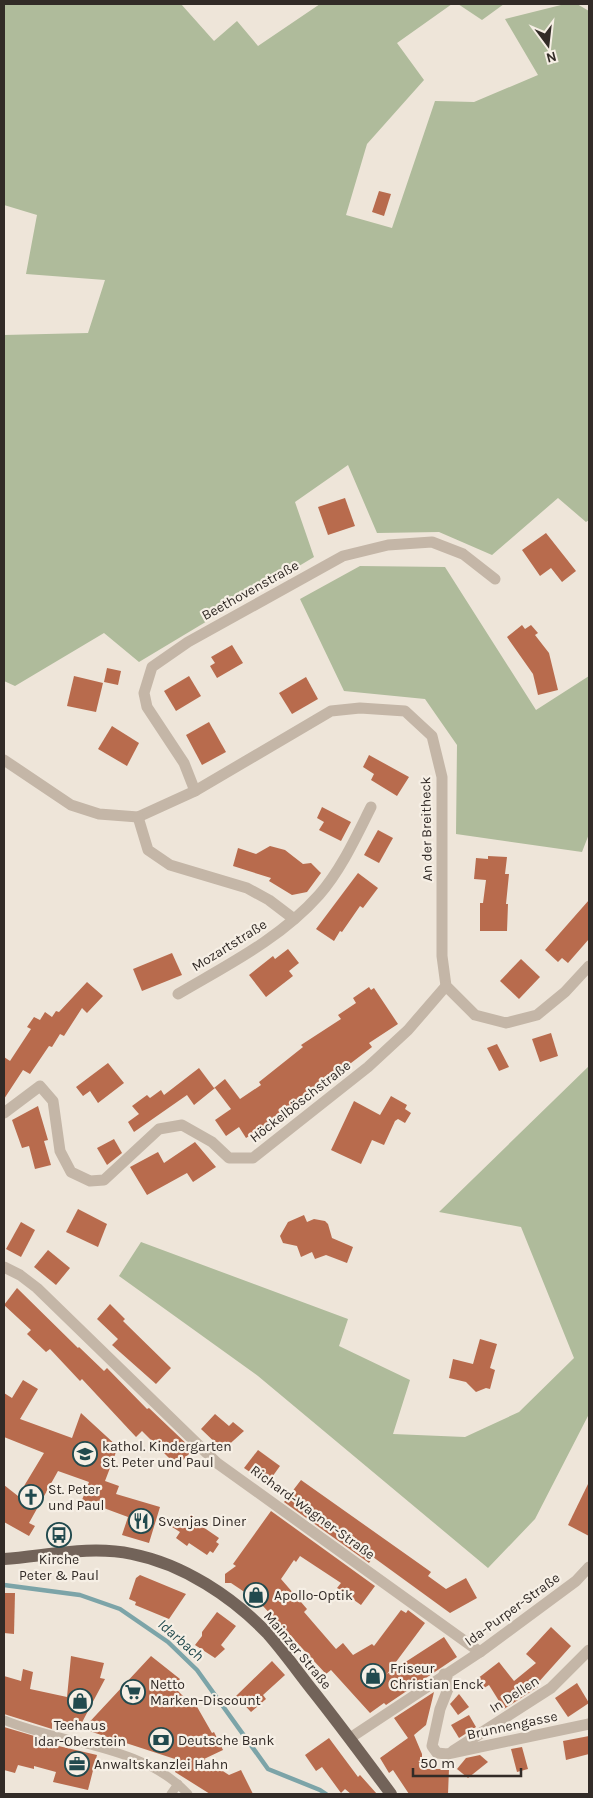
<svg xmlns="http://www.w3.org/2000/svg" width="593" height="1798" viewBox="0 0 593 1798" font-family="Karla,sans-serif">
  <rect width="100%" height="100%" fill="#eee5d9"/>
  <g fill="#afbb9b">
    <path d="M4,4H181L214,41L237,21L258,46L320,4H452L397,43L424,80L367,144L346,215L392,228L435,101L474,102L538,75L505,19L565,4H577L589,11V520L586,522L558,498L492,555L439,532L377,533L348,465L295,502L314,557L139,662L104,633L15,686L4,681V335L88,333L105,280L26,274L37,215L4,205Z"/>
    <path d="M458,4H504L482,20Z"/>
    <path d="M360,566L445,567L536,710L589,676V834L582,852L456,834L457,745L425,699L344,691L300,599Z"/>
    <path d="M589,1066V1414L535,1519L488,1568L258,1376L119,1276L141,1242L348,1319L339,1346L410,1380L393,1434L465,1437L519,1412L574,1358L521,1227L439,1212Z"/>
  </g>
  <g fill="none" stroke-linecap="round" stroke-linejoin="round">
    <path stroke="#7ca4a8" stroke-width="4.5" d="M4,1585L80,1595L120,1609L168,1642L197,1670L268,1769L320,1790L326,1794"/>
  </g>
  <g fill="#b86b4d">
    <path d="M379,191L391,194L384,216L372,212Z"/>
    <path d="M345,498L355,526L328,535L318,507Z"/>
    <path d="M546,533L576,571L562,582L551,568L540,576L522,550Z"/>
    <path d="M522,625L525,629L531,625L538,633L535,635L549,653L558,690L538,695L533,674L507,637Z"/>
    <path d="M232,645L243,663L217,678L210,666L215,663L211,657Z"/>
    <path d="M107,668L121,671L118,685L104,682Z"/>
    <path d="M74,676L103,683L96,712L67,706Z"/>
    <path d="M189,676L201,696L176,711L164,691Z"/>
    <path d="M306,677L318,699L292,714L279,693Z"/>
    <path d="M209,722L226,752L202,765L186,735Z"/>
    <path d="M112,726L139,743L127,766L98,749Z"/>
    <path d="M369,755L409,777L397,796L371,780L374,774L363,767Z"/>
    <path d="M322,807L351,822L341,841L319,830L324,822L317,818Z"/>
    <path d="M378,830L393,838L379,863L364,855Z"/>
    <path d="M270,846L285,850L303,864L311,863L321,873L307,892L292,895L269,881L271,878L233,866L238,848L256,854Z"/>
    <path d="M488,856L507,857L505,874H509L506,904H508L507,931H480V903H483L486,880L474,879L476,858L488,859Z"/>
    <path d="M358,873L378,888L363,908L360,906L342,932L340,931L334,941L316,929Z"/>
    <path d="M589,900V939L568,963L562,958L558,962L545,950Z"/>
    <path d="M288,949L299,963L289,971L293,976L266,997L249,975L273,956L275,959Z"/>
    <path d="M172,953L182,975L142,991L133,969Z"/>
    <path d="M521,959L540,977L519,999L500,981Z"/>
    <path d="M87,982L103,996L87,1013L82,1008L64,1036L60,1034L52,1047L49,1046L30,1074L23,1070L4,1099V1057L10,1061L31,1029L27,1027L34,1017L40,1020L45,1012L52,1017L56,1011L59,1012Z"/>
    <path d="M369,987L371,990L374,988L398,1024L369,1043L372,1047L317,1089L320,1092L274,1128L270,1123L246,1138L239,1127L226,1136L215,1120L231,1109L215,1088L194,1105L187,1095L134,1132L128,1122L139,1114L132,1106L147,1095L150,1098L161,1090L164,1095L199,1068L214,1088L225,1079L240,1099L261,1085L259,1082L303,1047L301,1045L341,1019L338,1015L356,1003L353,998Z"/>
    <path d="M551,1033L558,1056L540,1062L532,1039Z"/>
    <path d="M497,1044L509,1067L499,1071L487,1048Z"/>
    <path d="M108,1063L124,1083L98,1103L90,1091L83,1096L76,1087Z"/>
    <path d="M391,1096L407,1105L405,1109L411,1113L405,1123L398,1119L395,1121L384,1145L372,1140L361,1164L331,1150L354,1101L380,1115Z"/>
    <path d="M38,1106L48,1140L44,1141L51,1165L35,1169L29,1146L22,1148L12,1120Z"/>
    <path d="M114,1139L122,1153L107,1165L97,1148Z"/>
    <path d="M195,1142L216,1167L193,1182L187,1173L147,1195L130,1167L158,1152L164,1163Z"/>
    <path d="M78,1209L107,1224L98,1247L66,1232Z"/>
    <path d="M304,1215L307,1222L314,1219L325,1221L328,1224L332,1238L353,1247L347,1263L326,1255L315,1259L312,1252L301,1257L297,1246L283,1243L280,1236L288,1222Z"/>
    <path d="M21,1222L35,1230L21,1257L6,1249Z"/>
    <path d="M48,1250L70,1268L56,1285L34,1267Z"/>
    <path d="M17,1288L78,1348L79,1347L104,1371L107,1368L147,1409L149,1408L193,1450L177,1466L142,1431L136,1437L82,1379L80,1381L50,1349L46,1352L27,1334L31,1330L4,1305Z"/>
    <path d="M110,1304L125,1319L123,1321L171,1368L156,1384L112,1345L118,1339L97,1319Z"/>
    <path d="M480,1339L497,1344L490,1368L495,1370L490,1389L486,1388L476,1392L466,1382L449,1378L453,1359L473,1364Z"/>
    <path d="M23,1380L38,1389L20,1419L72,1438L81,1413L118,1447L105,1481L119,1486L116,1494L160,1507L149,1543L122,1535L128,1517L82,1500L89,1482L58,1471L29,1523L35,1526L29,1536L4,1522V1485L18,1496L44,1453L4,1437V1393L12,1398Z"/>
    <path d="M215,1414L229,1426L233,1422L244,1431L223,1450L201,1429Z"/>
    <path d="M258,1450L280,1466L267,1484L244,1468Z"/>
    <path d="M301,1480L431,1572L428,1576L446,1589L466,1578L477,1598L450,1613L373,1557L369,1563L284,1502Z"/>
    <path d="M589,1482V1536L568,1525Z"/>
    <path d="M271,1511L375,1586L361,1605L337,1588L341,1583L300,1556L296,1562L294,1560L281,1579L307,1609L304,1612L336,1649L343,1643L353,1655L372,1644L374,1646L401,1610L406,1613L408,1610L425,1623L387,1674L444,1637L457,1657L386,1705L384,1703L370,1713L331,1670L326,1674L262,1605H256L255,1599L231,1583H225V1574L236,1566L233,1564Z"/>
    <path d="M191,1515L205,1525L203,1527L219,1538L216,1542L219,1544L213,1553L210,1551L207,1555L189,1543L187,1546L176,1538L180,1532L172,1527L179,1517L186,1522Z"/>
    <path d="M140,1575L186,1594L169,1619L135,1605L136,1602L129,1599L136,1578Z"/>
    <path d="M4,1593H15L14,1634L4,1633Z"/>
    <path d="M217,1612L236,1626L221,1645L225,1649L215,1658L195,1645L202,1636V1632Z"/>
    <path d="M551,1627L571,1646L536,1685L538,1687L504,1709L489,1685L484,1688L477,1679L499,1662L514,1681L536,1663L526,1654Z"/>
    <path d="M71,1656L104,1663L100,1678L105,1679L79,1728L52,1722V1729L4,1714V1676L21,1681L23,1669L33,1672L30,1689L67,1697Z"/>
    <path d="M151,1656L180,1679L174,1687L193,1706L196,1705L212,1733L214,1732L223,1750L204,1759L229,1775L241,1770L253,1794H210L175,1772L178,1760L83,1729Z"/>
    <path d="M272,1661L285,1675L263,1695L266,1699L251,1712L236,1696Z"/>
    <path d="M577,1683L589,1703L568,1717L555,1698Z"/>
    <path d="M434,1692L426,1725L414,1735L422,1754V1769H449L448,1794H409L393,1770L389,1773L380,1758L408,1738L394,1718Z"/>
    <path d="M459,1694L469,1707L458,1715L450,1704Z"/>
    <path d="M469,1715L476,1727L459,1738L451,1725Z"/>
    <path d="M4,1727L51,1741L50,1744L97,1755L88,1790L53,1782L56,1772L34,1766V1769L18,1765L15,1773L4,1770Z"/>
    <path d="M589,1736V1754L566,1760L563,1741Z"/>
    <path d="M329,1738L358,1777L360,1775L377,1794H351L345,1789L341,1793L322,1767L316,1771L305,1755Z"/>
    <path d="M522,1747L528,1769L517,1772L511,1749Z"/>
    <path d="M480,1755L488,1762L468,1778L457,1769L466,1758Z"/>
  </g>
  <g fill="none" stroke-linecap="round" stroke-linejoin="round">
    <g stroke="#c4b6a7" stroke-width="9">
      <path d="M4,1720C63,1745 141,1744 188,1794"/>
      <path d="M171,1794L178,1784"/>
    </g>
    <g stroke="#c4b6a7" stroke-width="11">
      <path d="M4,760L71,805L99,814L138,817L195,791L331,711L360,708L405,711L432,736L442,777V956L446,986L475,1015L506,1023L537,1015L565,992L589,966"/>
      <path d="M195,791L184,763L147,707L144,693L152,667L188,642L343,556L388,545L432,542L463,554L495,579"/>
      <path d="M138,817L148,850L170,865L247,888L269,900L294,919"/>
      <path d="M178,994C227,965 280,939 319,895C341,870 356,837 371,807"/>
      <path d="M4,1113L40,1086L53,1101L60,1151L71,1172L90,1181L104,1180L159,1129L182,1125L212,1142L229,1158H253L368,1067L408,1030L446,986"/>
      <path d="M4,1267L20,1275L37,1288L217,1463L480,1652"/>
      <path d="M444,1674L450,1684L440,1709L432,1746L437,1753L447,1754L589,1724"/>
      <path d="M350,1738L480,1652L576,1581L589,1567"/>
      <path d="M453,1751L551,1688L589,1650"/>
    </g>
    <path stroke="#726359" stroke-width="12" d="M4,1559C46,1556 90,1545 132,1554C183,1564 233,1597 268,1634C284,1652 298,1672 313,1691C340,1725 365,1759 391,1794"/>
  </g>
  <defs>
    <symbol id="school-ring" viewBox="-11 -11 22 22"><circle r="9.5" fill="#f6efe5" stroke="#214a4e" stroke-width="1.5"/><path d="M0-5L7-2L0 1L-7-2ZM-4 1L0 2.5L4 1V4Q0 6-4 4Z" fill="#214a4e"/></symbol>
    <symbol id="church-ring" viewBox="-11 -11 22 22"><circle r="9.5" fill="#f6efe5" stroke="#214a4e" stroke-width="1.5"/><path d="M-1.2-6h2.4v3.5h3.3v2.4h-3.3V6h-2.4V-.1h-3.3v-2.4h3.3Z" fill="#214a4e"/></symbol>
    <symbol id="restaurant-ring" viewBox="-11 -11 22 22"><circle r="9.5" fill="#f6efe5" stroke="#214a4e" stroke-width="1.5"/><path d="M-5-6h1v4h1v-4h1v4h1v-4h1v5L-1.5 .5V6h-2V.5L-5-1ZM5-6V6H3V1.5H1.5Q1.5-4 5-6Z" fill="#214a4e"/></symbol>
    <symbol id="bus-ring" viewBox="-11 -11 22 22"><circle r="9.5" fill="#f6efe5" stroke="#214a4e" stroke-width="1.5"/><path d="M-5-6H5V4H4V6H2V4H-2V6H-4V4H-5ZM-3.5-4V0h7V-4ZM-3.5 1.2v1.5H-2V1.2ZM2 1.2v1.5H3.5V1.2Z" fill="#214a4e"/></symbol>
    <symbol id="shop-ring" viewBox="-11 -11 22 22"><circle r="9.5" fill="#f6efe5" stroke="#214a4e" stroke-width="1.5"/><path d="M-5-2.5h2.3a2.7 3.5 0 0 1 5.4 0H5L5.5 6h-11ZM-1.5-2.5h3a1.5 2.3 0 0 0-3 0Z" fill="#214a4e"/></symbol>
    <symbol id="supermarket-ring" viewBox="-11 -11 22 22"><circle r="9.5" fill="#f6efe5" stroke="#214a4e" stroke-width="1.5"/><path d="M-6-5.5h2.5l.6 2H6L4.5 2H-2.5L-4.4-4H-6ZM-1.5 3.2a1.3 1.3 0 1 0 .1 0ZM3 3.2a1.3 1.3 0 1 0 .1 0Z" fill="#214a4e"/></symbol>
    <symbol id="bank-ring" viewBox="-11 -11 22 22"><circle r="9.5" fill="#f6efe5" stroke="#214a4e" stroke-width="1.5"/><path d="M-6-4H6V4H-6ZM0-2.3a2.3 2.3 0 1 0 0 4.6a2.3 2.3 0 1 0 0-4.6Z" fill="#214a4e"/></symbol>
    <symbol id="office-ring" viewBox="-11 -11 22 22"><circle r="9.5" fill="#f6efe5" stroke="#214a4e" stroke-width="1.5"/><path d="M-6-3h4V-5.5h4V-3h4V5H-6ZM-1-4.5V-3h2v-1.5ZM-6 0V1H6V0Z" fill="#214a4e"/></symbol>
  </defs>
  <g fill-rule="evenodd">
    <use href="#school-ring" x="71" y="1440" width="28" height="28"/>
    <use href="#church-ring" x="17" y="1483" width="28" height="28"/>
    <use href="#restaurant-ring" x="127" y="1507" width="28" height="28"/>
    <use href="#bus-ring" x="45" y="1521" width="28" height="28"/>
    <use href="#shop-ring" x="242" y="1581" width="28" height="28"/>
    <use href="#shop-ring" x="359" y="1662" width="28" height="28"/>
    <use href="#supermarket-ring" x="119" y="1678" width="28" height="28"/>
    <use href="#shop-ring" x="66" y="1687" width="28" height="28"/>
    <use href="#bank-ring" x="147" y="1726" width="28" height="28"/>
    <use href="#office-ring" x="63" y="1750" width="28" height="28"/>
  </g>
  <g text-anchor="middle" stroke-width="4.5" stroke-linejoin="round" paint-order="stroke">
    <g font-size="14" fill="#322b27" stroke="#f6efe5">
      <text transform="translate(250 590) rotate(-29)" y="5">Beethovenstraße</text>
      <text transform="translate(426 829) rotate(-91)" y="5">An der Breitheck</text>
      <text transform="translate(229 945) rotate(-32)" y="5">Mozartstraße</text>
      <text transform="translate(300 1101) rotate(-38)" y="5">Höckelböschstraße</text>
      <text transform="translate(313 1512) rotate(36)" y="5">Richard-Wagner-Straße</text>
      <text transform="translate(512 1609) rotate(-36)" y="5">Ida-Purper-Straße</text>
      <text transform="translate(298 1650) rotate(50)" y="5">Mainzer Straße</text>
      <text transform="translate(514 1694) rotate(-33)" y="5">In Dellen</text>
      <text transform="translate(512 1725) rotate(-12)" y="5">Brunnengasse</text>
    </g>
    <g font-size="14" fill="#322b27" stroke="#f6efe5" text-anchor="start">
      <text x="102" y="1451">kathol. Kindergarten<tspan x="102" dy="16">St. Peter und Paul</tspan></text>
      <text x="48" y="1494">St. Peter<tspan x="48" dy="16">und Paul</tspan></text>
      <text x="158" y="1526">Svenjas Diner</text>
      <text x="59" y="1564" text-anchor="middle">Kirche<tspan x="59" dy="16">Peter &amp; Paul</tspan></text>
      <text x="274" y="1600">Apollo-Optik</text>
      <text x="390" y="1673">Friseur<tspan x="390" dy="16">Christian Enck</tspan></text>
      <text x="150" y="1689">Netto<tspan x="150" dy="16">Marken-Discount</tspan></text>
      <text x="80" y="1730" text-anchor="middle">Teehaus<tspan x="80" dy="16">Idar-Oberstein</tspan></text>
      <text x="178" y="1745">Deutsche Bank</text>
      <text x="94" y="1769">Anwaltskanzlei Hahn</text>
    </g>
    <g font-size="15" font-style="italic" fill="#214a4e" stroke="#f6efe5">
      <text transform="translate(181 1640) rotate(41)" y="5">Idarbach</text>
    </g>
  </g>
  <rect width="593" height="1798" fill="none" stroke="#322b27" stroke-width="10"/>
  <g transform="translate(548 45) rotate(165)" stroke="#f6efe5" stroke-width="4" paint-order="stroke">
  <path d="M0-4L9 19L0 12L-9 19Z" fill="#322b27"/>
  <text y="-8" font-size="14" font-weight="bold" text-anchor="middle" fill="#322b27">N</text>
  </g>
  <path d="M413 1768v8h108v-8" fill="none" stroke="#322b27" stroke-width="2.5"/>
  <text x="420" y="1768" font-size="15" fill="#322b27" stroke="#f6efe5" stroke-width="4" paint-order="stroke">50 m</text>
</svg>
